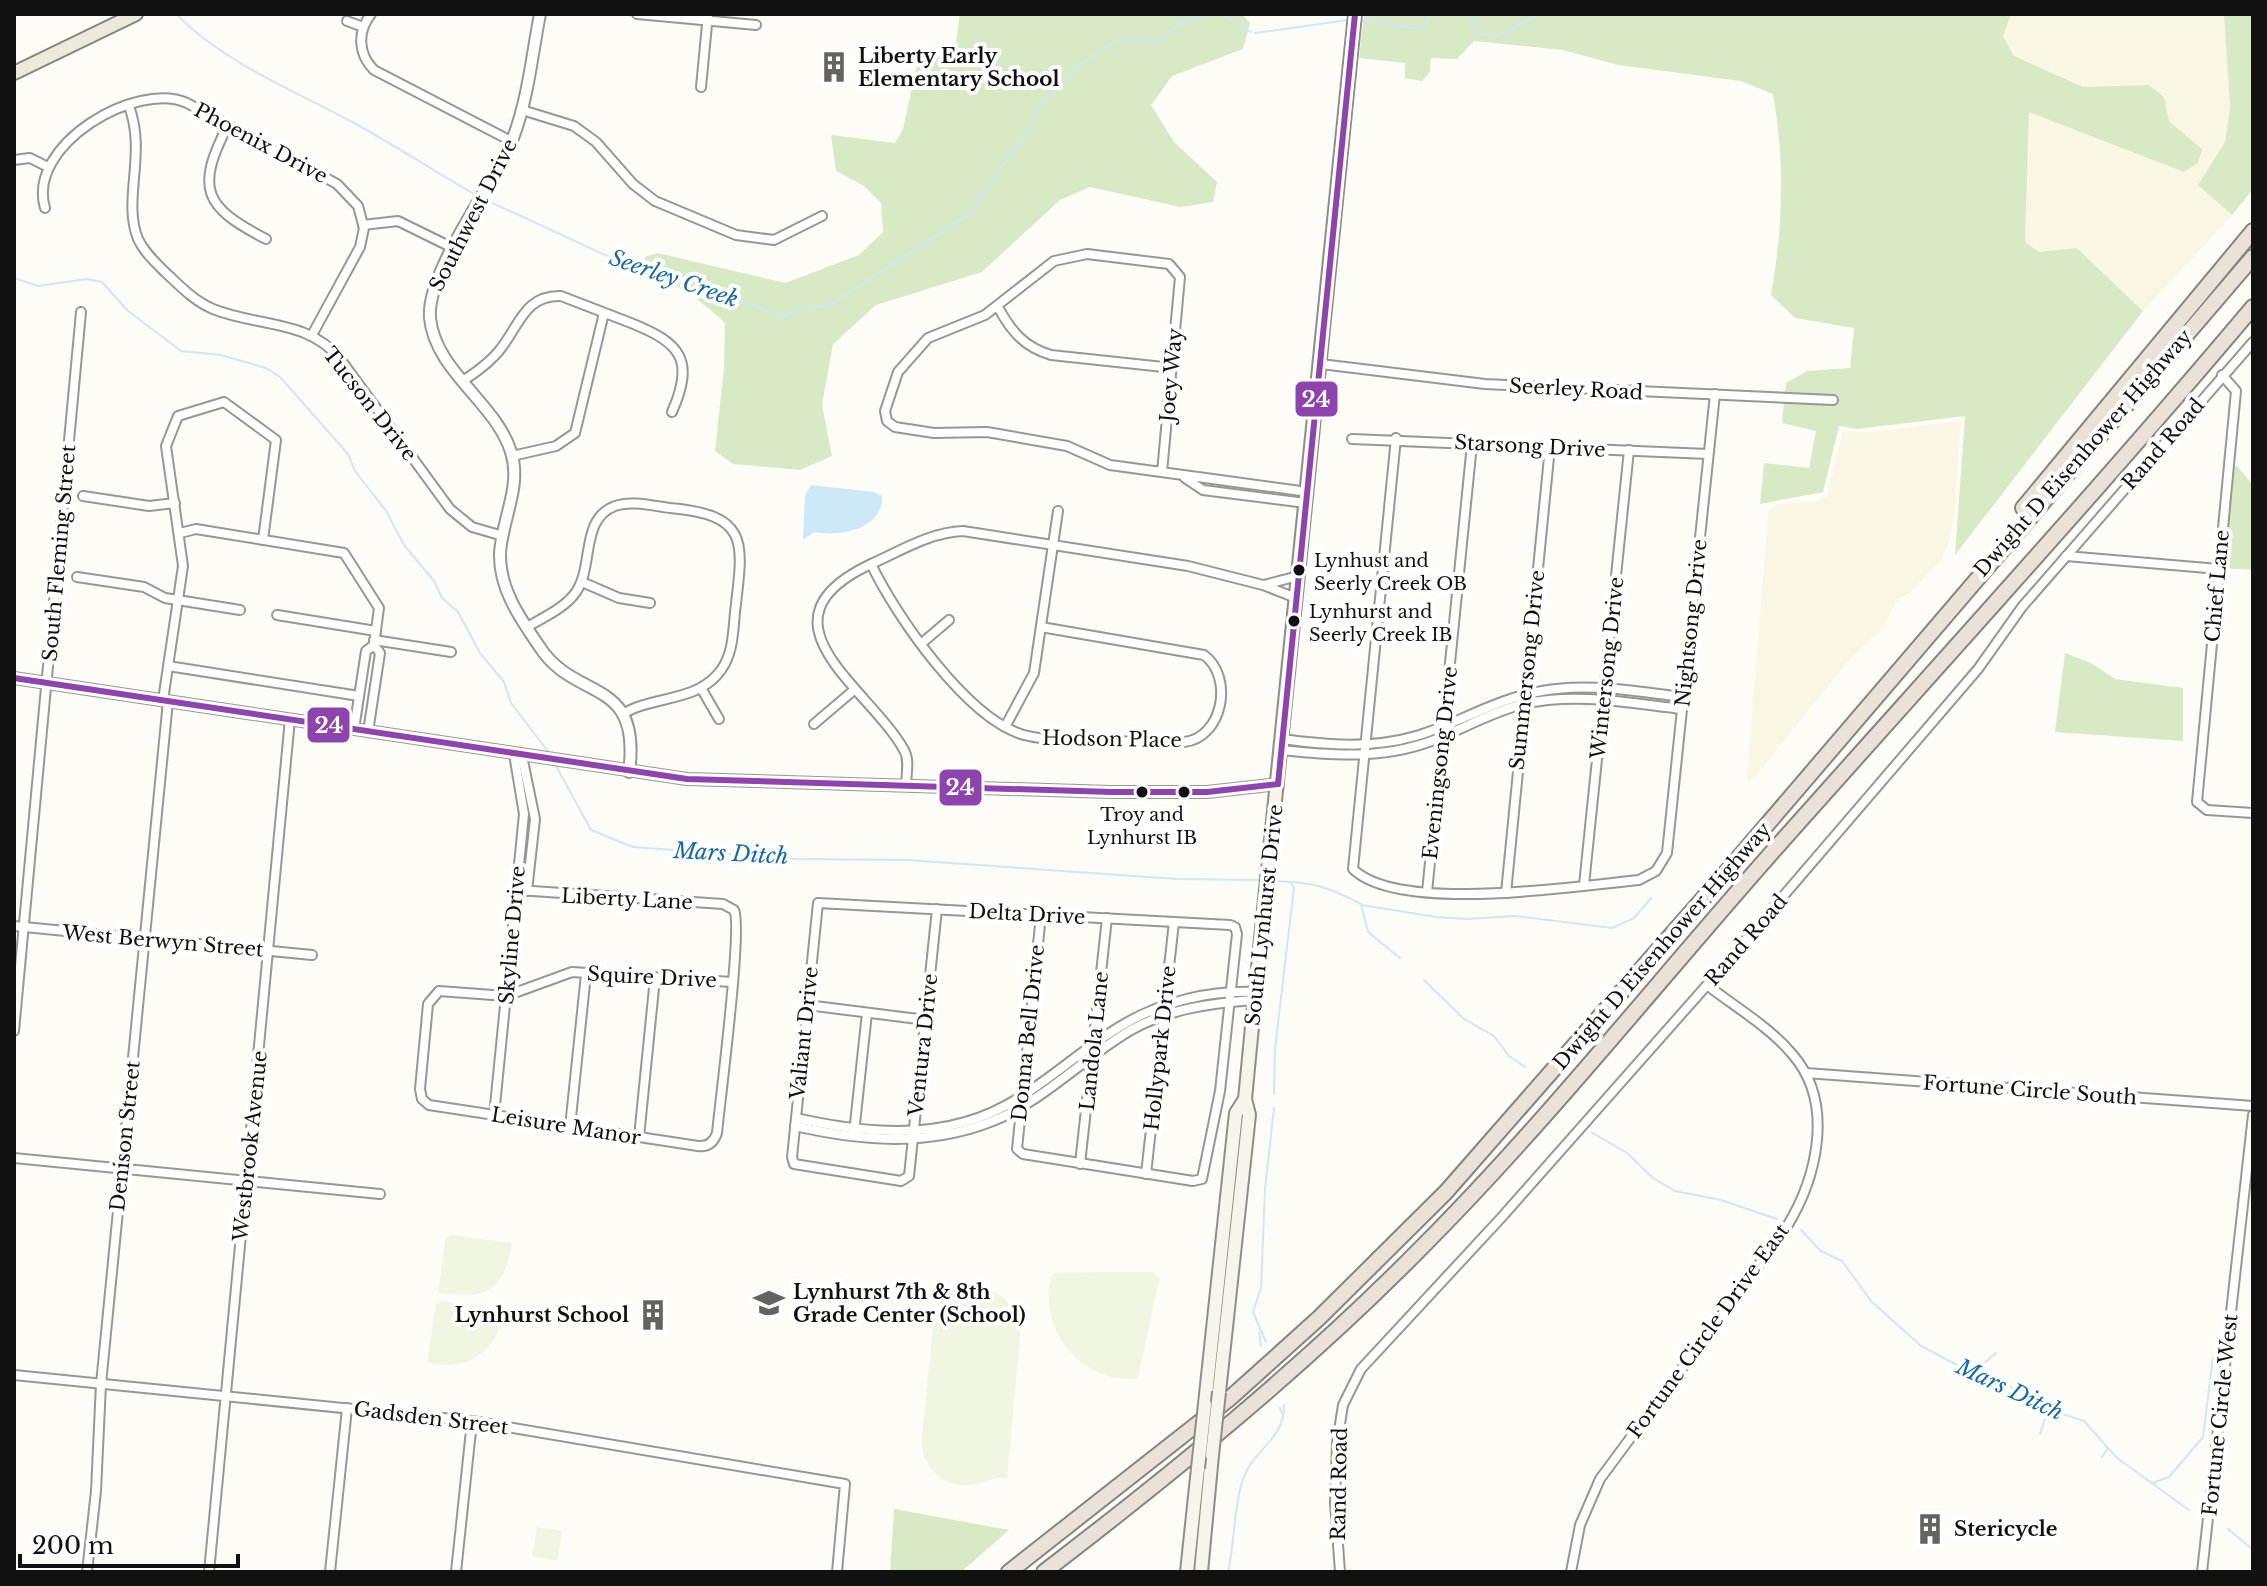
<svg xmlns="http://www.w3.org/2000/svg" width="2267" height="1586" viewBox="0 0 2267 1586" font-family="'Libre Baskerville',serif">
  <rect width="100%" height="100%" fill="#fdfcf7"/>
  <g fill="#f9f7e4">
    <path d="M2011,14H2224L2230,107L2225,142L2198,185L2232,215L2143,311L2078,248L2039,252L2025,242L2029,111L2184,172L2202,149L2169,121L2164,97L2149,85L2083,87L2014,56L2003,36Z"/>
    <path d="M1961,421L1954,515L1949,543L1942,559L1911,592L1898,599L1880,631L1850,659L1751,782L1747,780L1768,513L1777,504L1817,501L1827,496L1843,430L1864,433Z"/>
  </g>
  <g fill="#d8eac5">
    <path d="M960,14H1242L1250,23L1243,49L1172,76L1151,105L1174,142L1217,182L1213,202L1180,207L1090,187L1060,200L982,272L876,305L833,344L822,405L832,456L800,470L733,464L715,451L724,368L725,323C701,300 677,283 646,273L645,257L658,253L785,283L859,255L883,232L881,203L864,186L836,171L831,135L895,143L903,129L918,60L956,43Z"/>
    <path d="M1364,14H2011L2003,36L2014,56L2083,87L2149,85L2164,97L2169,121L2202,149L2198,163L2184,172L2029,112L2025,242L2039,252L2077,248L2143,311L1955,555L1965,416L1857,429L1839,426L1823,492L1760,504L1764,463L1809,468L1816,431L1782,423L1786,383L1807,371L1850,368L1854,328L1795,318L1771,295C1783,228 1785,161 1773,94L1741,81L1618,65L1563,50L1474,41L1457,59L1431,58L1430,72L1422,81L1405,78V63L1359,58Z"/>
    <path d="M2224,14H2253V189L2232,215L2198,185L2225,142L2230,107Z"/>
    <path d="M2236,465L2253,485V570L2223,568L2232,473Z"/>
    <path d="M2065,653L2091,663L2115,679L2183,688V741L2055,732Z"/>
    <path d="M894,1509L1009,1530L961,1572H890Z"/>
  </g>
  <g fill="#f0f6e1">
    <path d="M452,1235L512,1243C504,1294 484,1299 438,1293L446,1237Z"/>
    <path d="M1115,1272H1153L1159,1279L1138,1378L1135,1379C1079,1382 1035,1326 1053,1273Z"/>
    <path d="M977,1288C1005,1290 1019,1311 1020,1337L1007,1478C992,1476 984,1484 970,1485C941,1488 920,1464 922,1437L934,1317L947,1299Z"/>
    <path d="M441,1301L504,1309C500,1349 467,1374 427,1362L436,1305Z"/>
    <path d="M537,1527L562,1531L557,1561L532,1556Z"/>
  </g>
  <path fill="#cde8f7" d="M811,485L874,492L882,496C883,530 839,537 814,532L803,540L805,495Z"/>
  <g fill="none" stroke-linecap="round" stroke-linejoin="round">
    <g stroke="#cde8f7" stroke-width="2">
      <path d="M176,14C225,64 294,90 354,123C396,146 435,172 476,195"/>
      <path d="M1221,14L1251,32"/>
      <path d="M1468,14L1477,22L1480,34C1504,41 1520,21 1541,14"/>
      <path d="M1358,20C1382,19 1400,30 1423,28L1432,14"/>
      <path d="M1255,33L1348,20"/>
      <path d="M2253,128V134"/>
      <path d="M486,200L629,266L681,277L780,316L832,304L968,215L1026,132L1041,104L1075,68L1114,42L1156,41L1184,21L1211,14"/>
      <path d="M14,278L38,286L87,279L102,282L128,311L181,351L221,355L266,368L280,377L348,454L355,471L386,511L404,545L434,581L442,598L458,612L480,653L504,682L511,703L550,754"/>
      <path d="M555,764L591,830L633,847L795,859L907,860L1177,879L1260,880"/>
      <path d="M1270,881C1312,882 1324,885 1361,904L1368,932L1400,958"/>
      <path d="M1362,905L1436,917L1467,919L1515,916L1612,928L1634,918L1651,898"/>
      <path d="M1424,980L1464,1019L1494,1036L1509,1056L1525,1067"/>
      <path d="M1274,1094L1275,1049L1294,887L1290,882"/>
      <path d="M1591,1132L1627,1153L1653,1178L1675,1191L1721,1200L1777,1219"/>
      <path d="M1801,1230L1821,1251L1842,1261L1871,1301L1921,1346L1982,1378L1992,1376L2005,1382L2029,1403L2084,1421L2117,1458L2189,1510"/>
      <path d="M1259,1332L1261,1346"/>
      <path d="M1266,1342L1253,1312L1261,1288L1265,1189L1274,1108"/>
      <path d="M1976,1370L1996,1353"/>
      <path d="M1280,1408L1282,1414"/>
      <path d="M2040,1434L2048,1409"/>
      <path d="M2102,1457L2108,1448"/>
      <path d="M2152,1483L2169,1477L2203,1437L2213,1357"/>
      <path d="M2228,1529L2253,1550"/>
      <path d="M1228,1572C1235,1542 1233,1508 1243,1479C1253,1449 1285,1440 1284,1405"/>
    </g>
    <defs>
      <g id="minor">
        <path d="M371,14C357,32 358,54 374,70L511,141"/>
        <path d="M637,14L756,25"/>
        <path d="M347,21L363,27"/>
        <path d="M701,87L708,14"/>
        <path d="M129,106C147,155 122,199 138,239C144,252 155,262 165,272C180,286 194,301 213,309C257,327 309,319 341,360L450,509L472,527L503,536"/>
        <path d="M522,110L574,126L596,142L633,184L655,201L736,235L774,240L822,216"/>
        <path d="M228,125C195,189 204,207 266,239"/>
        <path d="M14,160L30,158L48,167"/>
        <path d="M45,208C26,145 137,80 187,103L337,184L358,206L364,228L360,247L312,335"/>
        <path d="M363,225L398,221L455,249"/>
        <path d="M998,307C1011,331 1024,347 1051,355L1173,368"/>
        <path d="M1321,364L1485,384L1833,400"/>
        <path d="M2222,375L2236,391L2197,802L2207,810L2253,813"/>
        <path d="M464,380C478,371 492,361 502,347C520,323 526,295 561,296C584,305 608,314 631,323C681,343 695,360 672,412"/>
        <path d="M1396,438L1353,869C1399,914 1576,886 1639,880L1656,871L1667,853L1715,394"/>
        <path d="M1352,439L1708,454"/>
        <path d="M512,456L556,446L575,433L604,313"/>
        <path d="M1162,472L1180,277L1169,264L1087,254L1054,261L985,315L928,338L898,372L885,411L887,421L895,427L934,433L987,432L1067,446L1110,465L1308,492"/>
        <path d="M1185,478L1203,490L1306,503"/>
        <path d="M83,496L149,506L175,503"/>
        <path d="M180,533L196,529L344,553L379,608L374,645L366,651L354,729"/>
        <path d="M2066,556L2219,569"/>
        <path d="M871,564C896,616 967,719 1024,735C1063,745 1140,740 1184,742C1223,738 1234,677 1204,655L1041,627"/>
        <path d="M77,577L144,587L165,598L240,610"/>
        <path d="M582,582L619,598L650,603"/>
        <path d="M1264,585L1298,576"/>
        <path d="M277,615L376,631"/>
        <path d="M527,627C544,617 565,608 576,592C594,566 580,519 615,506C632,500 653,506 670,508C751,515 743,543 735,612C733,634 733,658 717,675C693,702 652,696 623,714"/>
        <path d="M374,640L451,652"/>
        <path d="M922,643L949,620"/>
        <path d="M168,666L359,696"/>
        <path d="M701,688L719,719"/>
        <path d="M163,700L183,566L166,446L178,416L224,402L276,440L263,540"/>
        <path d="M814,724L854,690"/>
        <path d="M1005,727L1034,673L1058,511"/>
        <path d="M368,732L380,653L374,645"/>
        <path d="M1282,739C1327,745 1371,749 1416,736C1460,723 1495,699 1542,691C1588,682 1638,692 1683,697"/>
        <path d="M1281,750C1337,756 1390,760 1444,736C1470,725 1495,711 1523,704C1575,692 1629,703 1682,709"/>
        <path d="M522,756L535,819L527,891"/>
        <path d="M906,786C906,775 910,760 904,750C869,687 749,621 871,564C900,551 931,532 963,531L1188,566L1263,585L1296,598"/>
        <path d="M1584,885L1629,450"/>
        <path d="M518,890L723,904L734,910C743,926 720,1101 717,1133C714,1142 708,1147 698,1146L429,1105L422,1099L420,1089L428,1004L439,991L506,996L572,972L732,982"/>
        <path d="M1427,892L1472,444"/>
        <path d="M1506,893L1550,447"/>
        <path d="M937,909L909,1176L901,1181L794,1164L792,1157L818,903L1230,925L1235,927L1237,934L1220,1091L1202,1179L1193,1181L1023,1154L1017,1149L1041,915"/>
        <path d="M14,926L312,955"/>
        <path d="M807,1005L926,1020"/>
        <path d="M14,1031L81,312"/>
        <path d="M1806,1073L2253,1106"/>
        <path d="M494,1116L524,814L514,754"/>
        <path d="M796,1118C851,1130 909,1138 965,1122C1028,1105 1071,1054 1126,1023C1164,1001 1212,990 1255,992"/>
        <path d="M795,1126C861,1141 928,1147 993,1121C1045,1100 1083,1058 1131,1030C1168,1009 1212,1003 1255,1000"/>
        <path d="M570,1127L586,974"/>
        <path d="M854,1133L867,1013"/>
        <path d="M639,1137L655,978"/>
        <path d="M14,1158L380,1194"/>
        <path d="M1080,1164L1107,918"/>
        <path d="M1146,1174L1174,922"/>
        <path d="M14,1375L472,1421L845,1484L837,1572"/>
        <path d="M87,1572L96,1491L101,1384L168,701"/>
        <path d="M209,1572L290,719"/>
        <path d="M330,1572L347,1408"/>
        <path d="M456,1572L472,1421"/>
        <path d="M1340,1572L1335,1503L1337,1443L1343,1405L1361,1369L1501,1218L1707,985L1978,669L2022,607L2253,342"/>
        <path d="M1571,1572L1580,1525L1600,1479L1786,1228C1817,1178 1835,1104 1793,1055C1770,1027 1735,1007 1707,985"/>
        <path d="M2202,1572L2253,1115"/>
      </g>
      <g id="tertiary">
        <path d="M540,14C532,55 528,99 513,138C494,185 426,271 430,318C435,371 496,403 511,452C522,486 502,519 500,553C499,589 520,618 539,646C575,703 642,675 629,772"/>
        <path d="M14,678L687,779L1111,792H1207L1278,784"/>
      </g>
      <g id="secondary">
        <path d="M1219,1392L1249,1115L1245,1099L1252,1027L1355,14"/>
        <path d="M1205,1404L1236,1113L1245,1099"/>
        <path d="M1187,1572L1198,1468"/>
        <path d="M1201,1572L1212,1455"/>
      </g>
      <path id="primary" d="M14,73L136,14"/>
      <g id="motorway">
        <path d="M2023,508L2253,231"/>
        <path d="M1009,1572L1229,1399L1319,1318L1446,1192L1729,869L2253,257"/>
        <path d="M1044,1572C1177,1470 1306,1365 1424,1245C1548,1120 1658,981 1775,849C1935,669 2098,491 2253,307"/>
      </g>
    </defs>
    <use href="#minor" stroke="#979795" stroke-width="12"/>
    <use href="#tertiary" stroke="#979795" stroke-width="14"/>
    <use href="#secondary" stroke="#8e8d8b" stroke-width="16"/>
    <use href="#primary" stroke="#858482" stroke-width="16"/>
    <use href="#motorway" stroke="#858482" stroke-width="18"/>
    <use href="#minor" stroke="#fffffe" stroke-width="8"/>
    <use href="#tertiary" stroke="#fffffe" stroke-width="10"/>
    <use href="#secondary" stroke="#f6f4eb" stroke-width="12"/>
    <use href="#primary" stroke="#ede9dc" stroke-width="12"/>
    <use href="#motorway" stroke="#eae1d8" stroke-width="14"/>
    <defs>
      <g id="secondary-bridge">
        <path d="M1212,1455L1219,1392"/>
        <path d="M1198,1468L1205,1404"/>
      </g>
    </defs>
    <use href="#secondary-bridge" stroke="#8e8d8b" stroke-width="16" stroke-linecap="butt"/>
    <use href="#secondary-bridge" stroke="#f6f4eb" stroke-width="12"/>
    <defs>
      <g id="bus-1">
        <path d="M14,678L687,779L1111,792H1207L1278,784"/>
        <path d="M1278,784L1355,14"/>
      </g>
    </defs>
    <use href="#bus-1" stroke="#fff" stroke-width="12"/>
    <use href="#bus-1" stroke="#8e44ad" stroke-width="6"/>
  </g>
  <defs>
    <symbol id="building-bare" viewBox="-9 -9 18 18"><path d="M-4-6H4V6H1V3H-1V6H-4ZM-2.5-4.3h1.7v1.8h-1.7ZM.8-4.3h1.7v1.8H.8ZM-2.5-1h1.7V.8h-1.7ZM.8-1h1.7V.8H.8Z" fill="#646362" stroke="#fff" stroke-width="2.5" paint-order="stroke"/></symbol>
    <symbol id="school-bare" viewBox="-9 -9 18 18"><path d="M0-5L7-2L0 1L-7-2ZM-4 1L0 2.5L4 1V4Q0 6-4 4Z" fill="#646362" stroke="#fff" stroke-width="2.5" paint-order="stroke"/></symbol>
  </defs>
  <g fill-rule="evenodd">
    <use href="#building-bare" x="812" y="45" width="44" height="44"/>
    <use href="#school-bare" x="747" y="1281" width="44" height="44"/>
    <use href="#building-bare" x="631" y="1293" width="44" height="44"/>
    <use href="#building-bare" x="1908" y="1507" width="44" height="44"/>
  </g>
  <g fill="#111" stroke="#fff" stroke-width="3">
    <circle cx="1299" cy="570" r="7"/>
    <circle cx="1294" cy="621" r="7"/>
    <circle cx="1142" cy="792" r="7"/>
    <circle cx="1184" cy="792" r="7"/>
  </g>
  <g text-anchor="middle" stroke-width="8" stroke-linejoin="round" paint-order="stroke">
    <g font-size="18" fill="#111" stroke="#fff" text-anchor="start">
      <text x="1314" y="567">Lynhust and<tspan x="1314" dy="23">Seerly Creek OB</tspan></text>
      <text x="1309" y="618">Lynhurst and<tspan x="1309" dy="23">Seerly Creek IB</tspan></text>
      <text x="1142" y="821" text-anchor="middle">Troy and<tspan x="1142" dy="23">Lynhurst IB</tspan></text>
    </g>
    <g font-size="20" font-weight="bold" fill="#111" stroke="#fff" text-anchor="start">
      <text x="858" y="63">Liberty Early<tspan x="858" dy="23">Elementary School</tspan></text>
      <text x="793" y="1299">Lynhurst 7th &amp; 8th<tspan x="793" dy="23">Grade Center (School)</tspan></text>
      <text x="629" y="1322" text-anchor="end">Lynhurst School</text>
      <text x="1954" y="1536">Stericycle</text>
    </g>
    <g font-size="20" fill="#111" stroke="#fff">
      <text transform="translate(261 143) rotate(28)" y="7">Phoenix Drive</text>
      <text transform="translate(473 215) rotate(-63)" y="7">Southwest Drive</text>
      <text transform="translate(1171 375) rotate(-85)" y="7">Joey Way</text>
      <text transform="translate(1576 389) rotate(3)" y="7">Seerley Road</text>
      <text transform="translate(370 404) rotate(52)" y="7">Tucson Drive</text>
      <text transform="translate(2163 444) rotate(-49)" y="7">Rand Road</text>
      <text transform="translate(1530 446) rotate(3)" y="7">Starsong Drive</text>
      <text transform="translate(2083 453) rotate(-49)" y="7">Dwight D Eisenhower Highway</text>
      <text transform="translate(59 553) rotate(-85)" y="7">South Fleming Street</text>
      <text transform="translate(2217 586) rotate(-85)" y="7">Chief Lane</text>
      <text transform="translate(1691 623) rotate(-84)" y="7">Nightsong Drive</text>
      <text transform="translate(1607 668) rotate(-84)" y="7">Wintersong Drive</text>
      <text transform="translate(1527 670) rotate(-84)" y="7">Summersong Drive</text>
      <text transform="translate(1112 739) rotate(1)" y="7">Hodson Place</text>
      <text transform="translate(1440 763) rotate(-84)" y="7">Eveningsong Drive</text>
      <text transform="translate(627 899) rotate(3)" y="7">Liberty Lane</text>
      <text transform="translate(1027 914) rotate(3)" y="7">Delta Drive</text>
      <text transform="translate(1264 915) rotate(-84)" y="7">South Lynhurst Drive</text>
      <text transform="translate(512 935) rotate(-85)" y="7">Skyline Drive</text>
      <text transform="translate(1746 940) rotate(-49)" y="7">Rand Road</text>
      <text transform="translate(163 941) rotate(5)" y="7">West Berwyn Street</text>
      <text transform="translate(1662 946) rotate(-49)" y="7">Dwight D Eisenhower Highway</text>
      <text transform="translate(652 977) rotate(3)" y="7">Squire Drive</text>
      <text transform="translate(804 1033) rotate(-84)" y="7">Valiant Drive</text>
      <text transform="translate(1028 1033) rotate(-84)" y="7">Donna Bell Drive</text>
      <text transform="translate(1094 1041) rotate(-84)" y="7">Landola Lane</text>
      <text transform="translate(923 1045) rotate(-84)" y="7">Ventura Drive</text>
      <text transform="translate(1160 1048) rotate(-84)" y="7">Hollypark Drive</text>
      <text transform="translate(2030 1090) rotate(4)" y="7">Fortune Circle South</text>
      <text transform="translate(566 1126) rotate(9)" y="7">Leisure Manor</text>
      <text transform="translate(125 1136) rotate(-84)" y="7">Denison Street</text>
      <text transform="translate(250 1146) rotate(-84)" y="7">Westbrook Avenue</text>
      <text transform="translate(1708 1331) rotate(-54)" y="7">Fortune Circle Drive East</text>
      <text transform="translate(2220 1415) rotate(-84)" y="7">Fortune Circle West</text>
      <text transform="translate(431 1418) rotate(7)" y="7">Gadsden Street</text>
      <text transform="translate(1339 1484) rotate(-89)" y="7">Rand Road</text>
    </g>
    <g font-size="22" font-style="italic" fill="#1768a6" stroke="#fff">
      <text transform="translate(674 278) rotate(19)" y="8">Seerley Creek</text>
      <text transform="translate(731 853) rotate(3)" y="8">Mars Ditch</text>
      <text transform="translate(2010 1389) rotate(25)" y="8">Mars Ditch</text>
    </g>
  </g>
  <g stroke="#fff" stroke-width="3">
    <rect x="1294" y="380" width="45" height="38" rx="8" fill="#8e44ad"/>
    <rect x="306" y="706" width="45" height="38" rx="8" fill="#8e44ad"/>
    <rect x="938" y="768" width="45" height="39" rx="8" fill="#8e44ad"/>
  </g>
  <g font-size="22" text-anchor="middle" font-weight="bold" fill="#fff">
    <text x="1316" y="407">24</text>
    <text x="329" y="733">24</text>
    <text x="960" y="795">24</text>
  </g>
  <rect width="2267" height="1586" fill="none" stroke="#111111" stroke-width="32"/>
  <path d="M20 1554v12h218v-12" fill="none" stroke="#111111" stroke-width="4"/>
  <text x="32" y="1554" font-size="24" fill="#111111" stroke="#ffffff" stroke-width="6" paint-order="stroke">200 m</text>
</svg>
